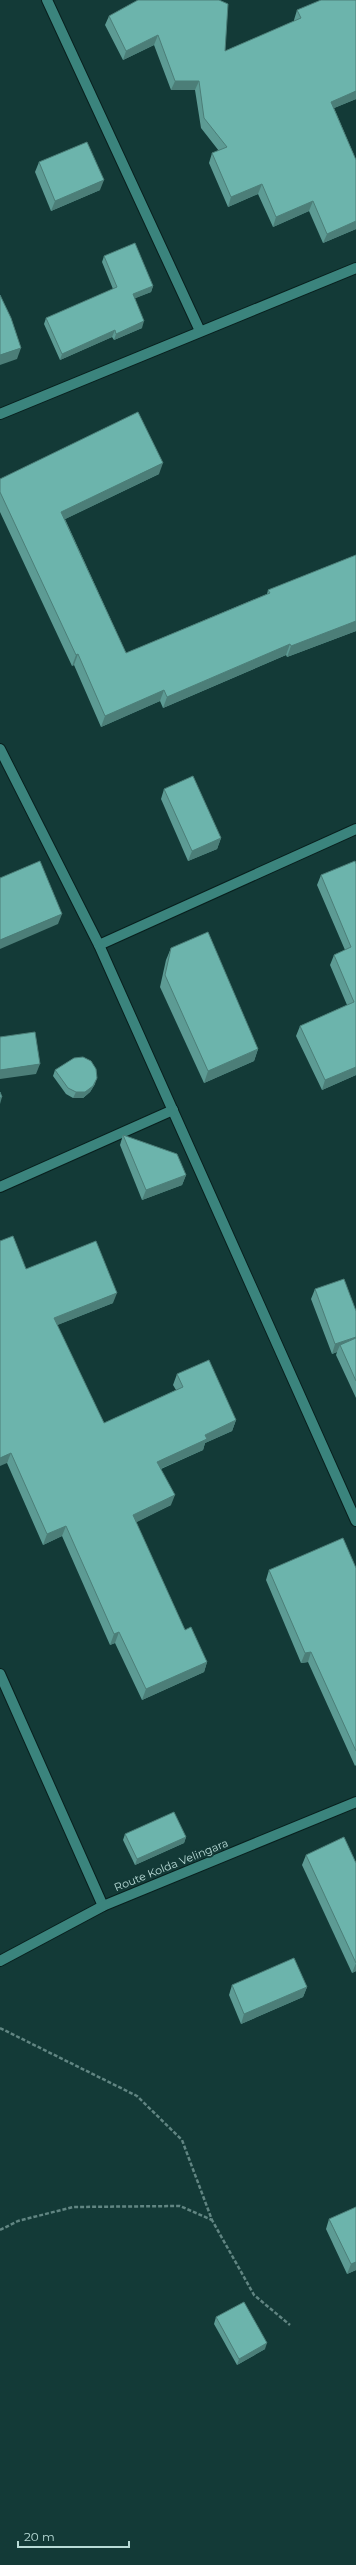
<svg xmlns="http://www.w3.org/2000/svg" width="356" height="2565" viewBox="0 0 356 2565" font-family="Montserrat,sans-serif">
  <rect width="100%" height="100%" fill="#133a37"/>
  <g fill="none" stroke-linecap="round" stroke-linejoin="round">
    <defs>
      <g id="minor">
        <path d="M47,0L200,331"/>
        <path d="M0,414L356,268"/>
        <path d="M0,749L99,945L356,1521"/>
        <path d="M99,945L356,829"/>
        <path d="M0,1187L173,1110"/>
        <path d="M0,1674L103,1906"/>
      </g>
      <path id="secondary" d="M0,1961L103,1906L356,1802"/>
    </defs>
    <use href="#minor" stroke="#081f1d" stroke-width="12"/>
    <use href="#secondary" stroke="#081f1d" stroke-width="12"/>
    <g stroke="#618582" stroke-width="2.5" stroke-dasharray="4 2" stroke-linecap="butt">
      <path d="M0,2028L137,2096L182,2140L212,2220L254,2295L290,2325"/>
      <path d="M0,2230L18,2221L73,2207L180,2206L212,2220"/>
    </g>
    <use href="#minor" stroke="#3b847d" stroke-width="10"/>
    <use href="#secondary" stroke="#3b847d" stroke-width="10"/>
  </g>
  <g fill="#5d9b94">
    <path d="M297,10L356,99L334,108L356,160V229L323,243L309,211L273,227L258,194L228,207L209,163L212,153L219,151L201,128L195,90H171L154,45L123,60L105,25L109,16L225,51L294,21V20Z"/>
    <path d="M39,162L100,190L51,211L35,172Z"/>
    <path d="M104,256L153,286L151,292L135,298L142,328L114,340L112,337L60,360L44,324L46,318L113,289L102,262Z"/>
    <path d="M159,474L65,519L126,653L267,594L268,590L356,555V631L287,657L286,655L163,708L160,701L101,727L74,665L72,666L0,512V479Z"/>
    <path d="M164,789L221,838L217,849L188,861L161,799Z"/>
    <path d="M356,864V1075L322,1090L296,1036L300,1026L347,1005L330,965L334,955L345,950L317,885L321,875Z"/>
    <path d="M171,948L258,1049L254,1061L204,1083L160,987L166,960Z"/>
    <path d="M55,1070L95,1084L90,1092L83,1098H73L66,1094L53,1076Z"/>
    <path d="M123,1135L186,1175L182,1185L142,1200L120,1145Z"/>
    <path d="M26,1269L113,1303L57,1325L104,1423L176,1390L173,1385L177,1374L236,1420L232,1431L205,1443L203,1450L161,1469L171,1505L136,1522L185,1630L207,1662L204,1672L142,1700L115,1643L110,1645L62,1536L43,1545L7,1463Z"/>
    <path d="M315,1289L356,1311V1398L336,1355L337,1352L332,1354L311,1299Z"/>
    <path d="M356,1568V1765L355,1766L308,1662L301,1663L266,1580L269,1570Z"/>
    <path d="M125,1834L186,1837L184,1843L135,1865L123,1840Z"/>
    <path d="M306,1855L356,1863V1971L352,1973L302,1865Z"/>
    <path d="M232,1985L307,1987L303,1997L241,2024L229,1995Z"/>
    <path d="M329,2219L356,2270L347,2274L326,2229Z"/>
    <path d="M216,2317L265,2349L237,2365L214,2324Z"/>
  </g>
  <g fill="#4c7e78">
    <path d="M158,35L154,45L123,60L126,51Z"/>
    <path d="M175,81H199L195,90H171Z"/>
    <path d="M356,91V99L327,111L331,102Z"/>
    <path d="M104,180L100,190L51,211L55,201Z"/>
    <path d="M262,184L258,194L228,207L231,197Z"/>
    <path d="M313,201L309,211L273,227L276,217Z"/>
    <path d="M356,221V229L323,243L327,234Z"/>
    <path d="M153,286L151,292L131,300L133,294Z"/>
    <path d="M144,321L142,328L114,340L116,334Z"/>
    <path d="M115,330L112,337L60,360L62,354Z"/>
    <path d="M21,348L17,359L0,365V355Z"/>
    <path d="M163,463L159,474L57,523L61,512Z"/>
    <path d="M356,621V631L287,657L291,646Z"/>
    <path d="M290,644L286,655L163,708L167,697Z"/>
    <path d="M78,654L74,665L72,666L76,655Z"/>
    <path d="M164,690L160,701L101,727L105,716Z"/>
    <path d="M221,838L217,849L188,861L192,851Z"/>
    <path d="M62,914L58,924L0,949V940Z"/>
    <path d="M258,1049L254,1061L204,1083L208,1071Z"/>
    <path d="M40,1064L36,1074L0,1079V1070Z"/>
    <path d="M356,1067V1075L322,1090L325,1080Z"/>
    <path d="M97,1078L95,1084L90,1092L83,1098H73L76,1092Z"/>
    <path d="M2,1097L0,1104V1098Z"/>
    <path d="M186,1175L182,1185L142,1200L146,1190Z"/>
    <path d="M117,1293L113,1303L50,1328L54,1318Z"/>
    <path d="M356,1337V1345H340L337,1352L332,1354L335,1344Z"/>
    <path d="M236,1420L232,1431L205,1443L203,1450L153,1472L157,1462L205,1435Z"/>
    <path d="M11,1453L7,1463L0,1466V1458Z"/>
    <path d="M175,1495L171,1505L129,1526L133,1515Z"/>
    <path d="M66,1526L62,1536L43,1545L47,1534Z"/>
    <path d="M119,1632L115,1643L110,1645L114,1634Z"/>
    <path d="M311,1652L308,1662L301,1663L305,1653Z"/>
    <path d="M207,1662L204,1672L142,1700L146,1689Z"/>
    <path d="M186,1837L184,1843L135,1865L137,1859Z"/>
    <path d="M356,1963V1971L352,1973Z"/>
    <path d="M307,1987L303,1997L241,2024L244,2014Z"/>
    <path d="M356,2262V2270L347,2274L351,2264Z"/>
    <path d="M267,2343L265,2349L237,2365L239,2359Z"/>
  </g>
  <g fill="#6cb4ac" stroke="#4c7e78">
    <path d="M138,0H219L228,4L225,51L301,18L297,10L321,0H356V91L331,102L356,160V221L327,234L313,201L276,217L262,184L231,197L212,153L227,147L204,118L199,81H175L158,35L126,51L109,16Z"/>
    <path d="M87,142L104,180L55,201L39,162Z"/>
    <path d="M135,243L153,286L133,294L144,321L116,334L115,330L62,354L46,318L117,287L104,256Z"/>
    <path d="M0,295L11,318L21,348L0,355Z"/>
    <path d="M138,412L163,463L61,512L126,653L270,593L268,590L356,555V621L291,646L290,644L167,697L164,690L105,716L78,654L76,655L0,492V479Z"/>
    <path d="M193,776L221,838L192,851L164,789Z"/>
    <path d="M40,861L62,914L0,940V878Z"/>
    <path d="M355,861L356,864V1067L325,1080L300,1026L354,1002L334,955L351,947L321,875Z"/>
    <path d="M208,932L258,1049L208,1071L165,975L171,948Z"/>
    <path d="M35,1032L40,1064L0,1070V1037Z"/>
    <path d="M83,1057L91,1061L96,1069L97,1078L93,1086L85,1092H76L68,1088L55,1070L74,1058Z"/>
    <path d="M0,1092L2,1097L0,1098Z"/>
    <path d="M123,1135L177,1154L186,1175L146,1190Z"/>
    <path d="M13,1236L26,1269L96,1241L117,1293L54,1318L104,1423L183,1387L177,1374L209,1360L236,1420L205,1435L207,1439L157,1462L175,1495L133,1515L185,1630L191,1627L207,1662L146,1689L119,1632L114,1634L66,1526L47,1534L11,1453L0,1458V1241Z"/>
    <path d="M344,1279L356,1311V1337L335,1344L315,1289Z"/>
    <path d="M356,1338V1381L340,1345Z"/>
    <path d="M343,1538L356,1568V1751L311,1652L305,1653L269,1570Z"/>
    <path d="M174,1812L186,1837L137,1859L125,1834Z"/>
    <path d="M344,1837L356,1863V1963L306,1855Z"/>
    <path d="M294,1958L307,1987L244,2014L232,1985Z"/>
    <path d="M356,2207V2262L351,2264L329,2219Z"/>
    <path d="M244,2302L267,2343L239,2359L216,2317Z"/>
  </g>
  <g text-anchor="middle" stroke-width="4" stroke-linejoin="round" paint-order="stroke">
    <g font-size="11" fill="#b8dad6" stroke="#133a37">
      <text transform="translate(171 1865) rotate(-22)" y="4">Route Kolda Velingara</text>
    </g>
  </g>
  <path d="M18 2541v6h111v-6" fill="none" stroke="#b8dad6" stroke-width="2"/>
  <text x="24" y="2541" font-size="12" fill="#b8dad6" stroke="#133a37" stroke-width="3" paint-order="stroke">20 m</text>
</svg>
